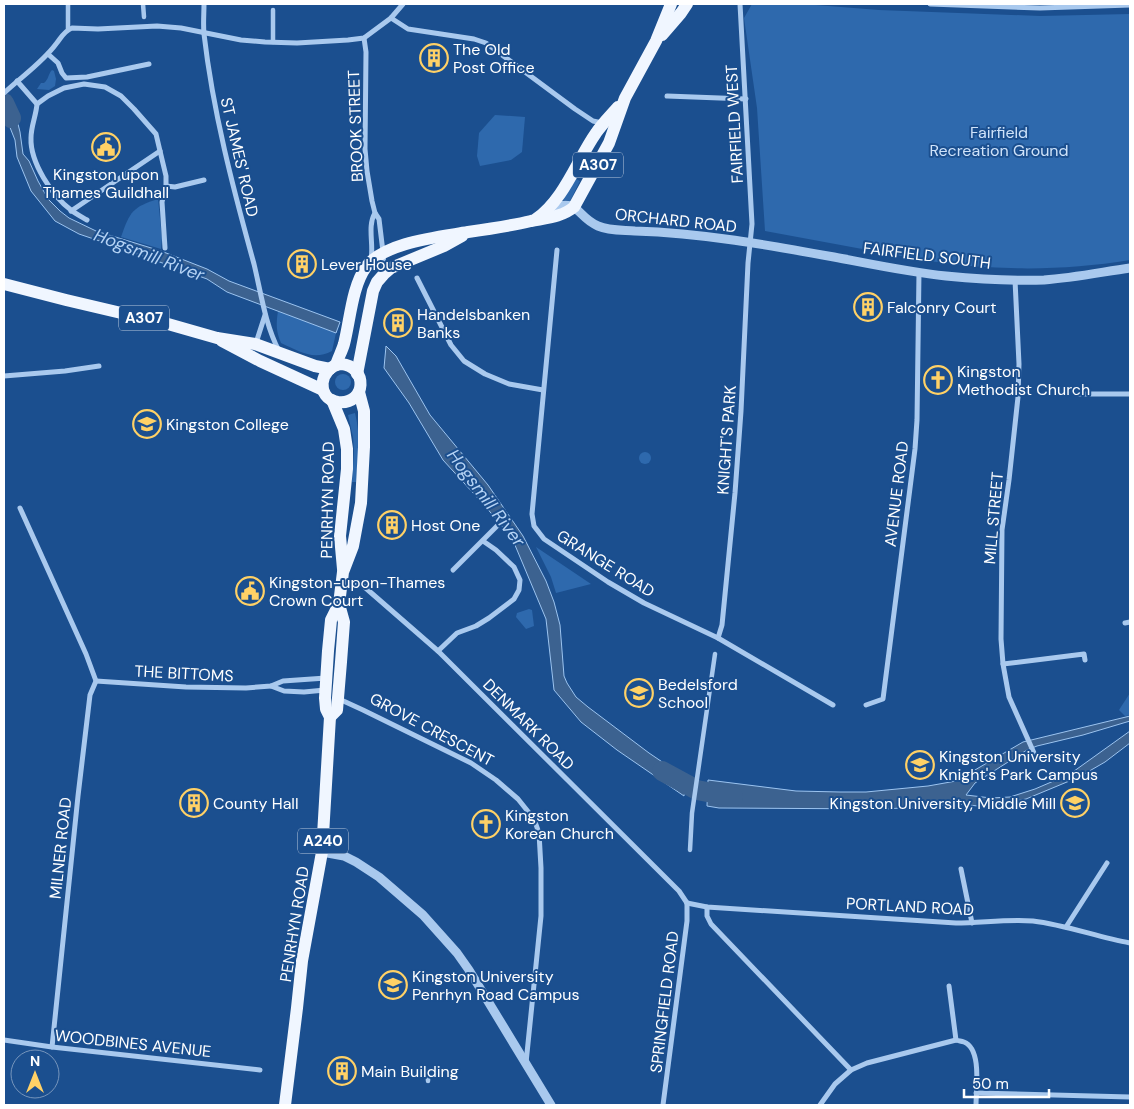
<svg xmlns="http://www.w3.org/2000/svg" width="1134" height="1109" viewBox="0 0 1134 1109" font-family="'DM Sans',sans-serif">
  <rect width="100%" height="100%" fill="#1b4f8f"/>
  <g fill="#2e69ad">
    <path d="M752,4H803L879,10L1040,16L1130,14V260C1064,271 996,271 930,261C911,258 892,254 873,251C837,244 801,238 765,231L757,108L744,18Z"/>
    <path d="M52,70L54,71L56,79L55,86L49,90L37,89L41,83H44C49,79 48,74 52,70Z"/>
    <path d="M495,115L525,117L522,152L511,160L480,166L477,156L479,133Z"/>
    <path d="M576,179L580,181L570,201L562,200Z"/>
    <path d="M158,199L162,238L161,249L121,237C130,211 133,207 158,199Z"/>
    <path d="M278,311L336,333L332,351C313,361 299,351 281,343C276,331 276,324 278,311Z"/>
    <circle cx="343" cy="382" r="8"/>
    <path d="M355,413C361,436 358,459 356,482H352L354,451L353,437L348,415Z"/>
    <circle cx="645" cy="458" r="6"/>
    <path d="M536,547L591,584L556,593L551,577Z"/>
    <path d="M529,609L532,610L534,626L526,629L516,617L517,613Z"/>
    <path d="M1130,693V715L1125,716L1119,710Z"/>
  </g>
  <g fill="#3c6290" stroke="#9cc4f0">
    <path d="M13,107L16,116L20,132L23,154L29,161L38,181L48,199L60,211L69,218L96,231L161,251L207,269L229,281L340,322L336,333L227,292L207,279L129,251L79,234L55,221L31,191L17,157L15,140L5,115Z"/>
    <path d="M386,346L396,356L430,415L488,485L523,536L546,581L554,602L560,625L564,676L567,683L576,697L588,707L649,753L686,778L684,796L617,750L581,722L554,690L546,619L512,538L485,506L443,460L409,403L384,368Z"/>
    <path d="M1130,716V721L1083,735L1037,746L1027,750L975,783L966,795L991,798L1010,797L1035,789L1070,774L1130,731V743L1105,762L1079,777L1026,799L1001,804L978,806L959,804L886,809L719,808L707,806L708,780L796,791L840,792H866L928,786L956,781L1023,742Z"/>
  </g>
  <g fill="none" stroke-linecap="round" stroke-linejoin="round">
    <g stroke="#3c6290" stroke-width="20">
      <path d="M4,103L11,118"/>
      <path d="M662,771L697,790L733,797"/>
    </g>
    <g stroke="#a9c9ee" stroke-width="4.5">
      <path d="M68,4V29"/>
      <path d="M143,4L144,17"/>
      <path d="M273,42V10"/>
      <path d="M690,850L692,813L715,654"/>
      <path d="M428,1076V1081"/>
    </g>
    <g stroke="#a9c9ee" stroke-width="5">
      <path d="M204,4C204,14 203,24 204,34C213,112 233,188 254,264C261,293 265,324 279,351"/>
      <path d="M930,4L1040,8L1130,5"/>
      <path d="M391,18L408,29L474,39L486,43L575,109L593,121L602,123"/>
      <path d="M364,38L366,52L365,149L367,171L372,201L375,213L379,219L383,252L384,272"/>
      <path d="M48,54L58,63L62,73L66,78L87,77L149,64"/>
      <path d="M17,81L37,104C36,116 31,126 31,138C30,162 52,196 71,210C76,214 82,217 87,220"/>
      <path d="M4,93C21,77 42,63 56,44C61,38 64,31 72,28L98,29L157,26L181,28L241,40L265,42L297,43L348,40L364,38L391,18L403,4"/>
      <path d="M667,96L746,99"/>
      <path d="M37,104L48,96L64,88L84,84L105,87L121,96L134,109L156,134L160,151L166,176V186L162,202L165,248"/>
      <path d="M166,186L175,187L204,180"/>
      <path d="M71,211L160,151"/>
      <path d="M557,250L532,514L534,526L544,539L608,582L644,603L718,638L833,705"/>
      <path d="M371,259C374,245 367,226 375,213"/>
      <path d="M417,278L451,345L464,361L485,374L509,384L543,390"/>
      <path d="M1015,280L1019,364L1018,397L1009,480L1002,530L1001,639L1003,664L1009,697L1034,753"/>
      <path d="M256,343L265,315"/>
      <path d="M4,376L65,371L99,366"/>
      <path d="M1079,394H1130"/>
      <path d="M20,508L86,654L96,681L90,695L78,796L52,1047"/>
      <path d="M453,570L498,525"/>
      <path d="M343,580L361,584L438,651L679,891L687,903"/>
      <path d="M1125,623L1130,622"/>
      <path d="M718,638L722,625L735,493L741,411L748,263L752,224L740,4"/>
      <path d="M438,651L457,633L476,626L489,618L514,599L519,590L520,580L514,567L496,550L483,541"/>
      <path d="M1003,664L1084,654L1085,660"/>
      <path d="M96,681L186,687L246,688L271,686L283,681L326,678"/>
      <path d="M271,686L284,691L304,692L325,690"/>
      <path d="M339,699L363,710L471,763L496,780L518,799L534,819L539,833L541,868V916L526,1063"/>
      <path d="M866,705L883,699L915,449L917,420L919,272"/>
      <path d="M961,869L972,923"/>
      <path d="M687,903L707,907L956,923C981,923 1007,919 1033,921C1066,925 1097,937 1130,943"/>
      <path d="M707,907V916L711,924L851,1070"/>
      <path d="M1066,927L1107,863"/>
      <path d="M949,986L956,1040"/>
      <path d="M4,1040L52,1047L260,1070"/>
      <path d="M976,1093L1130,1097"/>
      <path d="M663,1105L687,921V903"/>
      <path d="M820,1105L835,1084L851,1070L867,1063L956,1040C959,1041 961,1041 964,1042C982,1049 976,1089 976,1105"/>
    </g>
    <g stroke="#a9c9ee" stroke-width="9">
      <path d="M549,209C580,197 575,216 598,226C609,231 623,230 635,231C702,233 768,245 834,257C871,264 908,272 946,276C978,279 1011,281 1044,280C1073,278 1102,272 1130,268"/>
      <path d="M322,852L344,856L356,862L379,877L423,915L457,953L469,970L551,1105"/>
    </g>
    <g stroke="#f0f6ff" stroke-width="12">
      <path d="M662,35L681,13L687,4"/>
      <path d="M536,219C564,200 577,160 596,133C602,124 611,115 618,107"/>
      <path d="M4,284L66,300L168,324L217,338L255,344L315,366L330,369"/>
      <path d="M222,341L260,361L323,390"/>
      <path d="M341,364C368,366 367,405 338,402C315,399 319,367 341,364Z"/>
      <path d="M336,365C338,358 342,351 344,344C350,321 352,286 366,267C384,242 439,237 468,232C489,229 510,226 531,221C546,218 562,217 574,207L609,143L625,98L656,41L671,4"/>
      <path d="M357,374L373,291L377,282L384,274L391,268L444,246L462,236"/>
      <path d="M332,400L344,429L347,449V469L340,536L343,569"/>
      <path d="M330,717L337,710L341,662L344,622L339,604L343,572L353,546L361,503L364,447V411L359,392"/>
      <path d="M285,1105L297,1008L302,961L322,852L330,717L326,709L325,698L328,651L331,620L339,604"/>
    </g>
  </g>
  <defs>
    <symbol id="building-ring" viewBox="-11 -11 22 22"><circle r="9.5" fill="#1b4f8f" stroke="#ffd166" stroke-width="1.5"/><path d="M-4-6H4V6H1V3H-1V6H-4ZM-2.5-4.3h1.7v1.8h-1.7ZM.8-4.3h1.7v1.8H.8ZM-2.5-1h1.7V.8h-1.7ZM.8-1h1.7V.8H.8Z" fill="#ffd166"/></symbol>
    <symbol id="civic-ring" viewBox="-11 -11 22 22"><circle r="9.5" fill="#1b4f8f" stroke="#ffd166" stroke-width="1.5"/><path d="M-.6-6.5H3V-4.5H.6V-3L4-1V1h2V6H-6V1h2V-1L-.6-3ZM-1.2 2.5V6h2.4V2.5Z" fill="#ffd166"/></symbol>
    <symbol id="church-ring" viewBox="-11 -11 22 22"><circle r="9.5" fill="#1b4f8f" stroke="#ffd166" stroke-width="1.5"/><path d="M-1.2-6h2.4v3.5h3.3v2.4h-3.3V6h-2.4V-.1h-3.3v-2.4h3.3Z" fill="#ffd166"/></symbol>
    <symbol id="university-ring" viewBox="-11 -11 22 22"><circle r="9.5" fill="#1b4f8f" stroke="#ffd166" stroke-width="1.5"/><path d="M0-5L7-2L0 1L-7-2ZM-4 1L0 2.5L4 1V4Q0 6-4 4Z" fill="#ffd166"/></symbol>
    <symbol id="school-ring" viewBox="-11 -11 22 22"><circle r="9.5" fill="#1b4f8f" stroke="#ffd166" stroke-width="1.5"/><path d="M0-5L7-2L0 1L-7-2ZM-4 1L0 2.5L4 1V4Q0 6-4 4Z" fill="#ffd166"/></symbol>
  </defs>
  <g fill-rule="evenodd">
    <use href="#building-ring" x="418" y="42" width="32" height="32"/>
    <use href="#civic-ring" x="90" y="131" width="32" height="32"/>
    <use href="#building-ring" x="286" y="248" width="32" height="32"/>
    <use href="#building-ring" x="852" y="291" width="32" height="32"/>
    <use href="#building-ring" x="382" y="307" width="32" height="32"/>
    <use href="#church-ring" x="922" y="364" width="32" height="32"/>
    <use href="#university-ring" x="131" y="408" width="32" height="32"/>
    <use href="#building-ring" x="376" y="509" width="32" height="32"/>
    <use href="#civic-ring" x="234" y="575" width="32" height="32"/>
    <use href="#school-ring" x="623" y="677" width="32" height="32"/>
    <use href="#university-ring" x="904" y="749" width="32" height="32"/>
    <use href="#building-ring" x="178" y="787" width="32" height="32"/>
    <use href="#university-ring" x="1059" y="787" width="32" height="32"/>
    <use href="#church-ring" x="470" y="808" width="32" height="32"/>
    <use href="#university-ring" x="377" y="969" width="32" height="32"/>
    <use href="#building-ring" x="326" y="1055" width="32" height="32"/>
  </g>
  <g text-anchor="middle" stroke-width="4" stroke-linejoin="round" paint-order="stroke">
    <g fill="#1b4f8f" stroke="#bbcadd" stroke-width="1">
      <rect x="573" y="152.5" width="50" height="25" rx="4"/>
      <rect x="119" y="305.5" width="50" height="25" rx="4"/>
      <rect x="298" y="828.5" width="50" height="25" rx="4"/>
    </g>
    <g font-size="15" font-weight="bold" fill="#fff">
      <text x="598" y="170">A307</text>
      <text x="144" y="323">A307</text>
      <text x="323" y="846">A240</text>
    </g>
    <g font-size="16" fill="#fff" stroke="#1b4f8f" text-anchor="start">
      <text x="453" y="55">The Old<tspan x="453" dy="18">Post Office</tspan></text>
      <text x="106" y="180" text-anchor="middle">Kingston upon<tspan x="106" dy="18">Thames Guildhall</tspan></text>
      <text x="321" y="270">Lever House</text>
      <text x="887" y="313">Falconry Court</text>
      <text x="417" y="320">Handelsbanken<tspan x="417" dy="18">Banks</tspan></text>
      <text x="957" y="377">Kingston<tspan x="957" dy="18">Methodist Church</tspan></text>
      <text x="166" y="430">Kingston College</text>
      <text x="411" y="531">Host One</text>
      <text x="269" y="588">Kingston-upon-Thames<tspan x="269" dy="18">Crown Court</tspan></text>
      <text x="658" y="690">Bedelsford<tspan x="658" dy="18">School</tspan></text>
      <text x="939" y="762">Kingston University<tspan x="939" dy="18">Knight's Park Campus</tspan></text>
      <text x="213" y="809">County Hall</text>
      <text x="1056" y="809" text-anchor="end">Kingston University, Middle Mill</text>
      <text x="505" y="821">Kingston<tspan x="505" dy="18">Korean Church</tspan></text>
      <text x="412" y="982">Kingston University<tspan x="412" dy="18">Penrhyn Road Campus</tspan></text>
      <text x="361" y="1077">Main Building</text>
    </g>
    <g font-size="16" fill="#fff" stroke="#1b4f8f">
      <text transform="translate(734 124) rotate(-93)" y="6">FAIRFIELD WEST</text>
      <text transform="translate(355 126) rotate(-92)" y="6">BROOK STREET</text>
      <text transform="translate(240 157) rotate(77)" y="6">ST JAMES' ROAD</text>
      <text transform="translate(676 220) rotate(6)" y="6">ORCHARD ROAD</text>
      <text transform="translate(927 255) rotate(7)" y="6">FAIRFIELD SOUTH</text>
      <text transform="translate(726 440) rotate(-86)" y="6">KNIGHT'S PARK</text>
      <text transform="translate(896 494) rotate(-83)" y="6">AVENUE ROAD</text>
      <text transform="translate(327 500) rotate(-89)" y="6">PENRHYN ROAD</text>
      <text transform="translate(993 518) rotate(-85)" y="6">MILL STREET</text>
      <text transform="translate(606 563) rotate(32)" y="6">GRANGE ROAD</text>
      <text transform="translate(184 673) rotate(3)" y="6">THE BITTOMS</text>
      <text transform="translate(529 724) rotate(45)" y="6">DENMARK ROAD</text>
      <text transform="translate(432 729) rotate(28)" y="6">GROVE CRESCENT</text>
      <text transform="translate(60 848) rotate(-84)" y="6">MILNER ROAD</text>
      <text transform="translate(910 906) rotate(3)" y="6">PORTLAND ROAD</text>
      <text transform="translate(294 924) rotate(-81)" y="6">PENRHYN ROAD</text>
      <text transform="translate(664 1002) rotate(-83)" y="6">SPRINGFIELD ROAD</text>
      <text transform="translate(133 1043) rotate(6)" y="6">WOODBINES AVENUE</text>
    </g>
    <g font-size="16" fill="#cfe3fa" stroke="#1b4f8f">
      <text x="999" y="138">Fairfield<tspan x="999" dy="18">Recreation Ground</tspan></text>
    </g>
    <g font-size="18" font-style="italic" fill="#b5d3f5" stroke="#1b4f8f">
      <text transform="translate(149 255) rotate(21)" y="6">Hogsmill River</text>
      <text transform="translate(486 498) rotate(53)" y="6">Hogsmill River</text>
    </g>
  </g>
  <rect width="1134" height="1109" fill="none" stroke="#ffffff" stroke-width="10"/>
  <g transform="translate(35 1074)"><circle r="24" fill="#1b4f8f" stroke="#7695bc"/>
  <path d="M0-4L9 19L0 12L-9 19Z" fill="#ffd166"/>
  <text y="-8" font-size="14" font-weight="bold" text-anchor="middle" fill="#ffffff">N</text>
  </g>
  <path d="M964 1089v8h85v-8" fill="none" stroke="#ffffff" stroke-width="2.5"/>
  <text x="972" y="1089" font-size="15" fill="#ffffff" stroke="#1b4f8f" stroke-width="4" paint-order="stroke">50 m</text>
</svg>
